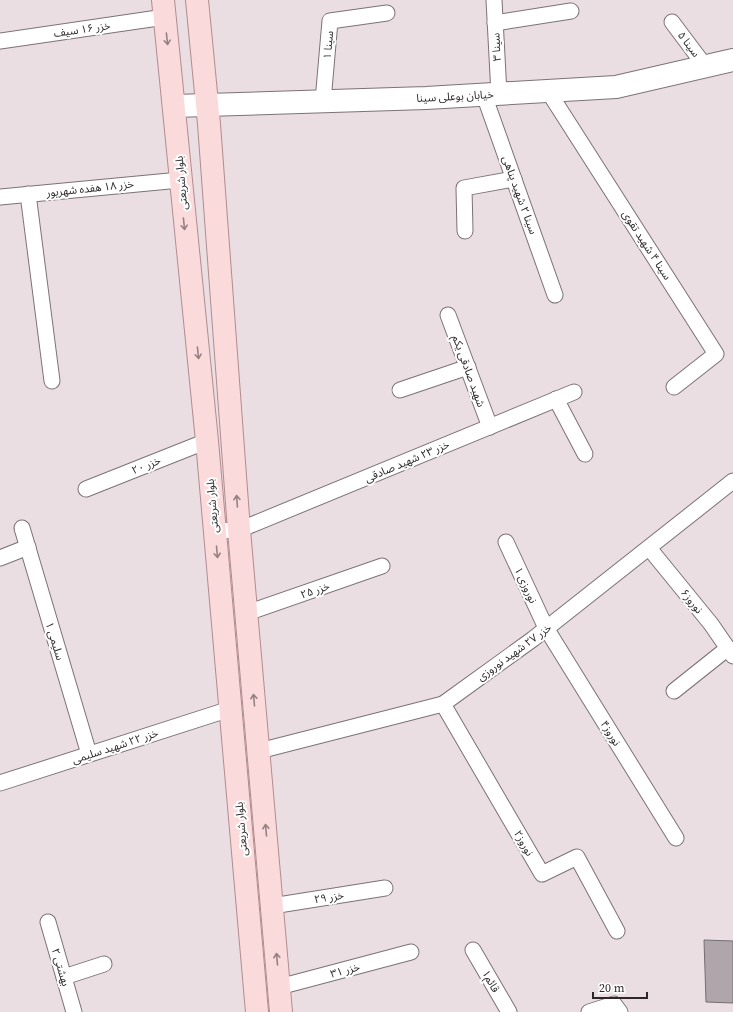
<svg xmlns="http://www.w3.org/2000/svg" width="733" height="1012" viewBox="0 0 733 1012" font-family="'Source Serif 4','Noto Sans Arabic',serif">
  <rect width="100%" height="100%" fill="#eadee2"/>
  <path fill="#afa6ac" stroke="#766d73" d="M704,940L733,941V1003L706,1002Z"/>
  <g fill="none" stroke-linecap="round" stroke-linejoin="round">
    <defs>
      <g id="minor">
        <path d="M494,0L499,94"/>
        <path d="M672,22L705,66"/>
        <path d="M495,23L571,11"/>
        <path d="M0,41L165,17"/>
        <path d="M548,91L716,354L674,387"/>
        <path d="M484,95L555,295"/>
        <path d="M323,101L330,21L387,13"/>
        <path d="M28,194L52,381"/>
        <path d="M0,197L180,180"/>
        <path d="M465,231L464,188L514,179"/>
        <path d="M448,315L490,427"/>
        <path d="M400,390L468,367"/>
        <path d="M556,399L585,454"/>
        <path d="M86,489L207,441"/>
        <path d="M22,528L89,754"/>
        <path d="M215,531L239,530L574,392"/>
        <path d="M506,542L546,628L676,838"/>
        <path d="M649,548L711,624L733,656"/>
        <path d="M0,558L28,547"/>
        <path d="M247,613L382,566"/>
        <path d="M674,691L728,648"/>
        <path d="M443,704L542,874L577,857L617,931"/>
        <path d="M259,751L443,704L533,639L733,481"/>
        <path d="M0,783L230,709"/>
        <path d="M272,906L385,888"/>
        <path d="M48,922L74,1012"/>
        <path d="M473,950L509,1012"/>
        <path d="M64,977L104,964"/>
        <path d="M279,987L411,952"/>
        <path d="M589,1012L614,1004L620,1012"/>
      </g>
      <path id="secondary" d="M174,106L426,98L616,87L733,60"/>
      <g id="primary">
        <path d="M163,0L207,441L257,1012"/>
        <path d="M197,0L209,124L239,530L281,1012"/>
      </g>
    </defs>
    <use href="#minor" stroke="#7c7275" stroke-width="17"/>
    <use href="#secondary" stroke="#7c7275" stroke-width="24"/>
    <use href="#primary" stroke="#b18c8e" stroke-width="24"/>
    <use href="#minor" stroke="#fff" stroke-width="15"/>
    <use href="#secondary" stroke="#fff" stroke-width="22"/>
    <use href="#primary" stroke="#fbdadc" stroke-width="22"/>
  </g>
  <defs><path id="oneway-shaft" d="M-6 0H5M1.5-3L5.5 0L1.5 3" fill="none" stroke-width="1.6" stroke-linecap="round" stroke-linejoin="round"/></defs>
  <g stroke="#948182">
    <use href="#oneway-shaft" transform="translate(167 39) rotate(84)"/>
    <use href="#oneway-shaft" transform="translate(184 224) rotate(84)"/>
    <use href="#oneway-shaft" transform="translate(198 353) rotate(84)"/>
    <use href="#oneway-shaft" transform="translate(237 501) rotate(-94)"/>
    <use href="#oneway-shaft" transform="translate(217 552) rotate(85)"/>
    <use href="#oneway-shaft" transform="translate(254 700) rotate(-95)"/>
    <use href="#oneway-shaft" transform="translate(266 830) rotate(-95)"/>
    <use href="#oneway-shaft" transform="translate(277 959) rotate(-95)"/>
  </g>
  <g text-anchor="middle" stroke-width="4" stroke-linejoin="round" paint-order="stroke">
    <g font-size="11" fill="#2c2829" stroke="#fff">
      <text transform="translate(82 29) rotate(-8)" y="4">خزر ۱۶ سیف</text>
      <text transform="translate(689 44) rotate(53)" y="4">سینا ۵</text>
      <text transform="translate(328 45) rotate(-85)" y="4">سینا ۱</text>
      <text transform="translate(496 47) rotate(-93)" y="4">سینا ۳</text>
      <text transform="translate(455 96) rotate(-3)" y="4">خیابان بوعلی سینا</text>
      <text transform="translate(181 183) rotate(-95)" y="4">بلوار شریعتی</text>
      <text transform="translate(90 188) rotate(-6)" y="4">خزر ۱۸ هفده شهریور</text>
      <text transform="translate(520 195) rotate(70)" y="4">سینا ۲ شهید پناهی</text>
      <text transform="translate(647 245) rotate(57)" y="4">سینا ۴ شهید تقوی</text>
      <text transform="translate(469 371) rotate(70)" y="4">شهید صادقی یکم</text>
      <text transform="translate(407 461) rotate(-23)" y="4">خزر ۲۳ شهید صادقی</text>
      <text transform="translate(146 465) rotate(-22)" y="4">خزر ۲۰</text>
      <text transform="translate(212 506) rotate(-95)" y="4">بلوار شریعتی</text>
      <text transform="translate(526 585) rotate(65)" y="4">نوروزی ۱</text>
      <text transform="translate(315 590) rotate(-19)" y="4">خزر ۲۵</text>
      <text transform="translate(692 601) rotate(51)" y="4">نوروز۶</text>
      <text transform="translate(55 641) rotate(73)" y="4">سلیمی ۱</text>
      <text transform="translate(514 652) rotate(-36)" y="4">خزر ۲۷ شهید نوروزی</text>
      <text transform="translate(611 733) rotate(58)" y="4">نوروز۴</text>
      <text transform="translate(115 746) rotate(-18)" y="4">خزر ۲۲ شهید سلیمی</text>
      <text transform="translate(241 829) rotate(-95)" y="4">بلوار شریعتی</text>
      <text transform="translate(524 843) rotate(60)" y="4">نوروز۲</text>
      <text transform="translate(329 897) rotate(-9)" y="4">خزر ۲۹</text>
      <text transform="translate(61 967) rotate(74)" y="4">بهشتی ۲</text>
      <text transform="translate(345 970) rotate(-15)" y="4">خزر ۳۱</text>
      <text transform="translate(491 981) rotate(60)" y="4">قائم۱</text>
    </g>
  </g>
  <path d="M593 992v6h54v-6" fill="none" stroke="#2c2829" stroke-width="2"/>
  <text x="599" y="992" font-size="12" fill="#2c2829" stroke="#ffffff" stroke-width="3" paint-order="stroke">20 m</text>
</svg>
